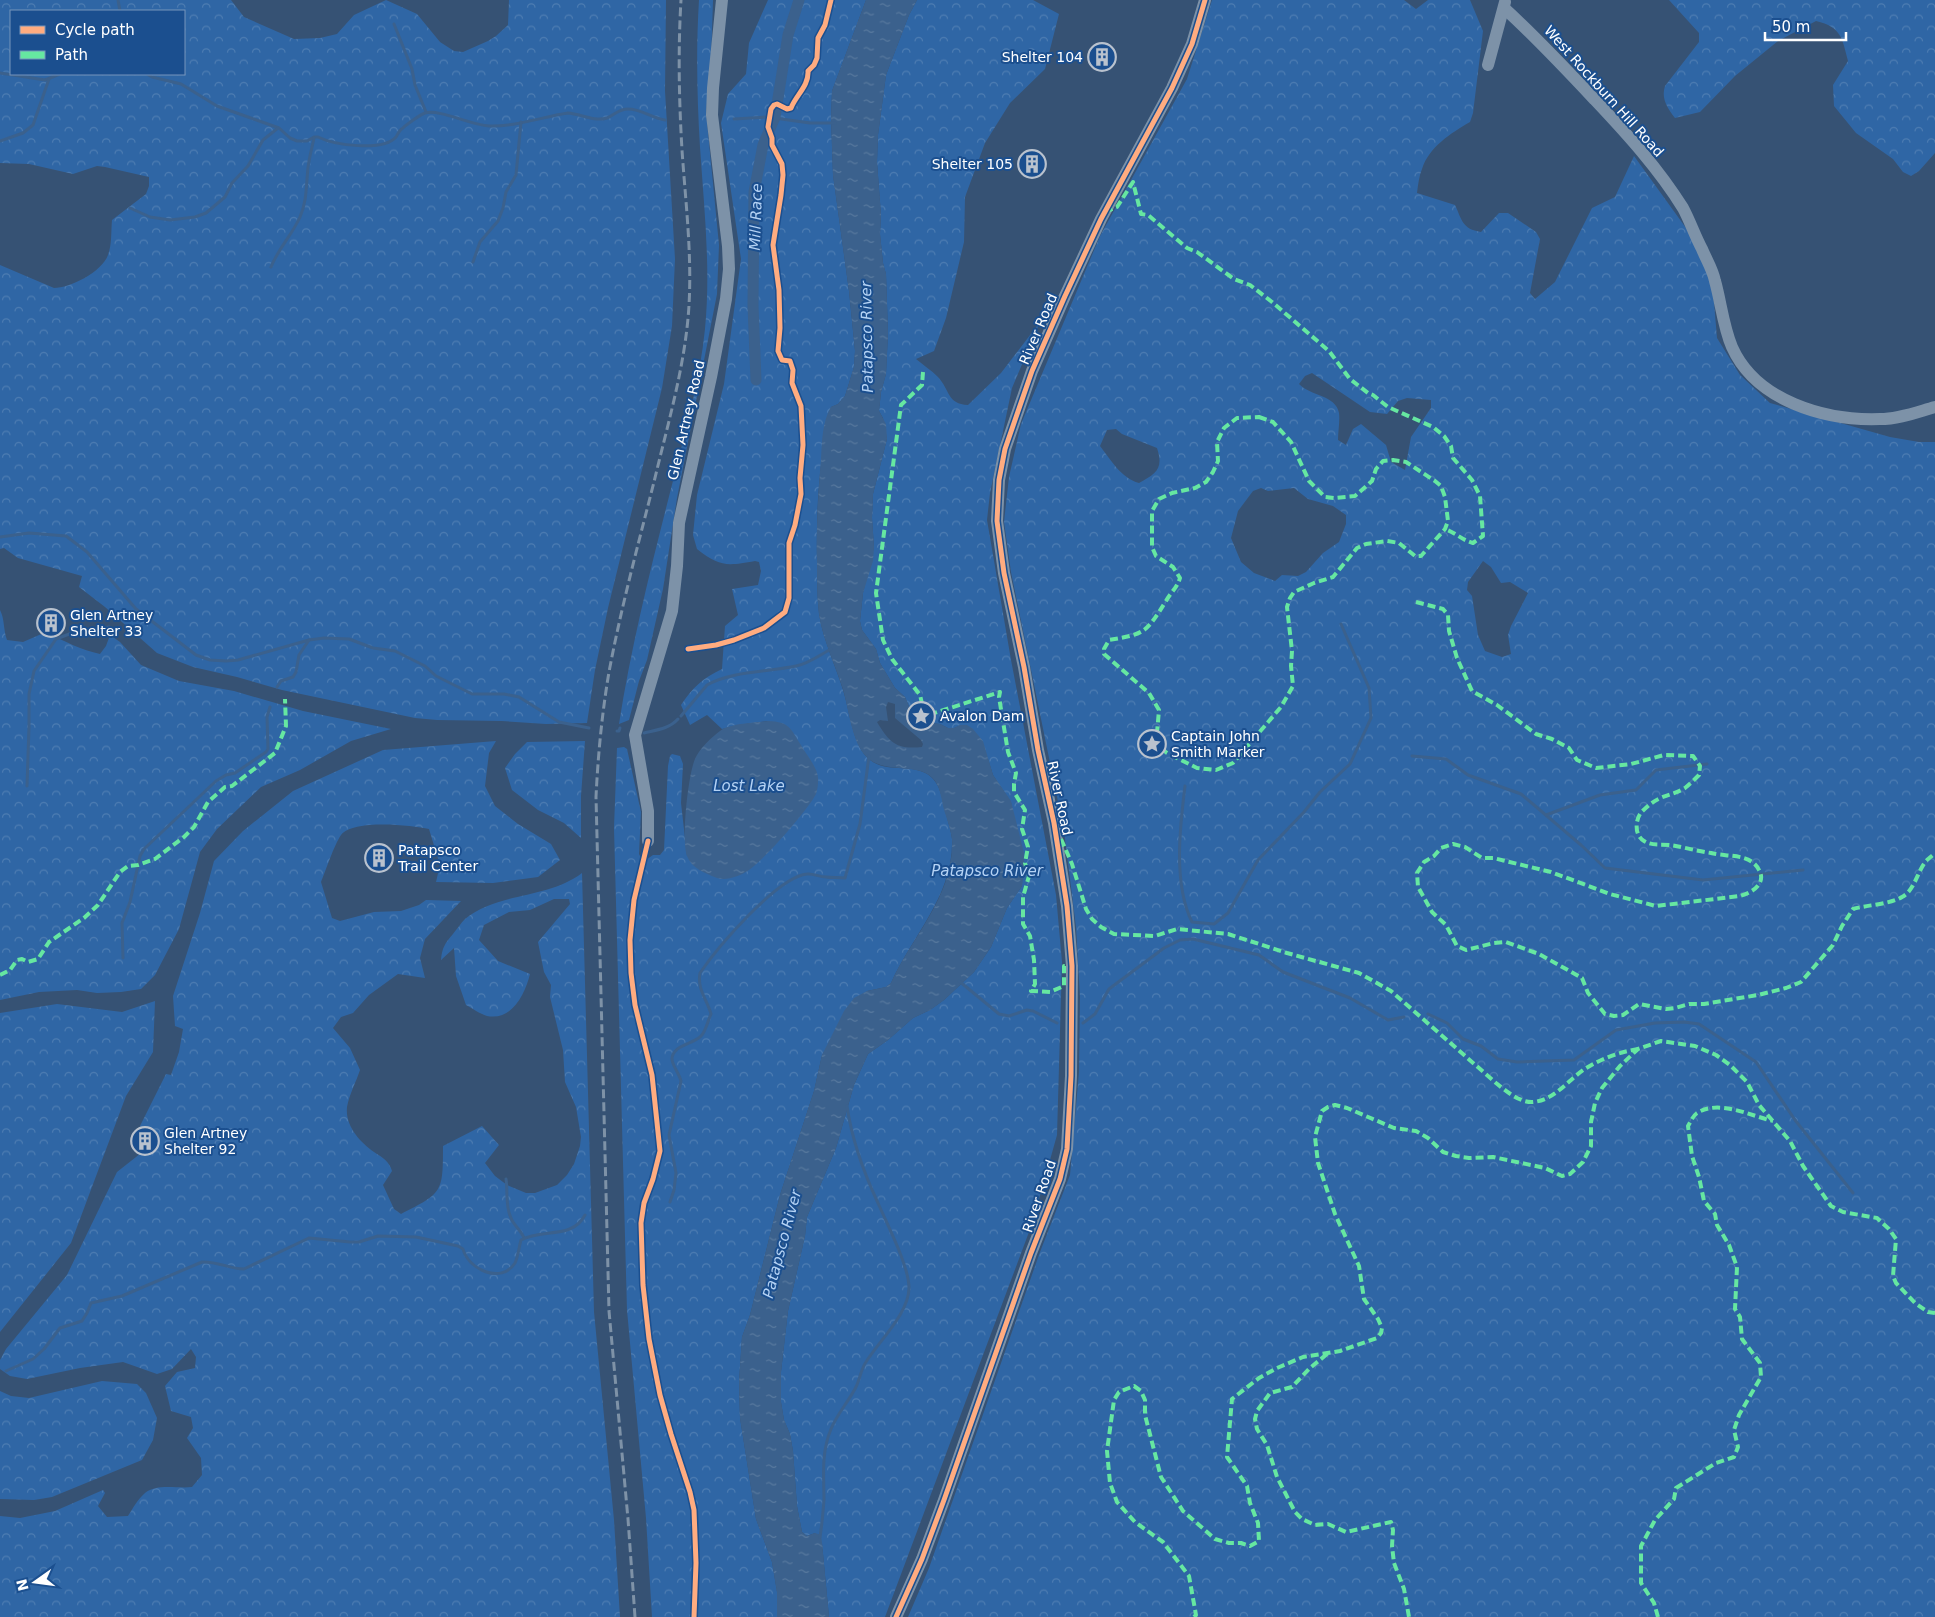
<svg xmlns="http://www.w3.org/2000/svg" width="1935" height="1617" viewBox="0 0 1935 1617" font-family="'DejaVu Sans',sans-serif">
  <defs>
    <pattern id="forest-crowns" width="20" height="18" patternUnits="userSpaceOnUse" patternTransform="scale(1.25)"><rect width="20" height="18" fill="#2f66a5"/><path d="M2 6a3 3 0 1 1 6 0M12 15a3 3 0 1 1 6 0" fill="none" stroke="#4e7db2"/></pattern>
    <pattern id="water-ripples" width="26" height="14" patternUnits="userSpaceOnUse" patternTransform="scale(1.25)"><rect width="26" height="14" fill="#3b618d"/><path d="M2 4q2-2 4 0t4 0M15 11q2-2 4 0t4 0" fill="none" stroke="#58799e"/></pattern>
  </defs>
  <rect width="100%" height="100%" fill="#365274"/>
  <g fill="url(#forest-crowns)" fill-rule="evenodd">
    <path d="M0,0H231L244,17L294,39L320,38L337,34L354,15L386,0L417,14L440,42L454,51L463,52L488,41L496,36L508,25L509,0H666L665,91L675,259L672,326L662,388L608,608L595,670L587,723L546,724L502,721L437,720L415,718L282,690L237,677L193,667L157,653L105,607L79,587L82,576L18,558L4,548L0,549V265L54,288C70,288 102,272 108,255C112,245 111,231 112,220L146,194L149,186V177L105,167L97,166L73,174L29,164L0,163ZM11,11H184V74H11Z"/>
    <path d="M699,0H713L711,62L706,112L719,245L717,294L677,498L663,589L647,660L639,681L629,720L619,724C632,641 653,559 674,477C686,428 700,379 705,329C711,268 704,208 700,147C697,98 696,49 699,0Z"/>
    <path d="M768,0H866L832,91L831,118L833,175L849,291L855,351L854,367L845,396L838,404L831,407C819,458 816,509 817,561C817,579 817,597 819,614C823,640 835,664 843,690C849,709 852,738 864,754C882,777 911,761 930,776C940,784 942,798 945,810C947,819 951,830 952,839C954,895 912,936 891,983L886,987L867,991L822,1055L814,1091L780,1195L750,1315L742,1337L739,1382L740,1418L756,1519L772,1562L777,1592V1617H652L646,1518L627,1310L614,828L617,748L624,747L627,749L641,812L639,854L643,862L653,855H660L664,850L668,766L670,756L672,754L680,756L683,764L681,803L687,856L768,721L739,725L722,729L707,715L690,725L681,705C692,688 703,678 722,669L725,626L738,615L732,589L758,585L761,571L759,562L755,561C727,566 720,567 697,549L693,535L697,495L724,384L741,259L721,123L728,94L746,74L749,43Z"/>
    <path d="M917,0H1033L1059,14L1045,69L1010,103L985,143L965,197L964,242L946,318L934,351L916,359C923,365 931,370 938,377C950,390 947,404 968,405L1001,373L1040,322L1012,388L990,493L987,520L1011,660L1056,895L1062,962L1057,1135L1032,1224L885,1617H829L822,1543L815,1533L807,1536L802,1532L797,1506L793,1451L790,1434L784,1420L781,1402V1372L788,1311L805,1236L807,1217L836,1148L854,1085L868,1054L888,1040L913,1018L930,1010L944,1000L974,972L991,947L1007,908L1022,886L1011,802L993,775L988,759L961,725L954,728H948L940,724L920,722L913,716L905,697L895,688L880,663L876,649L862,630L860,621L863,593L874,547L872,518L873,494L887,439L883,418L879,411L881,392L886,374L888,333L886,274L883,263L880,234L881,215L877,162L878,135L886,75L909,15Z"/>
    <path d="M1212,0H1404L1416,9L1428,0H1470L1483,31L1473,113L1470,122C1451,133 1429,147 1422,169C1419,176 1418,185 1417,193L1455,205C1462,220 1462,229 1481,232L1499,213H1508L1536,232L1540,239L1530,293L1535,299L1555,282L1592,208L1615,197L1634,156L1686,228L1707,268L1713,291L1717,338L1740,375L1770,403L1890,437L1919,442H1935V1617H908L929,1568L1040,1252L1070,1175L1079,1072L1080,997L1076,927L1064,831L1011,572L1004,522L1009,477L1021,424L1100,236L1187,79ZM1312,373L1370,412L1387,414L1398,401L1407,398L1431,400V408L1411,437L1405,470L1391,462L1386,445L1361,424L1353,429L1346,445L1338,440C1338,432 1340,421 1339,413C1336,395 1310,396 1299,384L1305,376ZM1116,429L1122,434L1157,448C1164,469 1156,474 1139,483C1121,478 1111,460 1100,446L1107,430ZM1261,488L1268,491L1294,488L1308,499L1333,506L1346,515V524L1339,542L1323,553L1306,572L1298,576L1282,575L1275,581L1254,573L1241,562L1231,538L1238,511L1253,491ZM1483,561L1491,567L1501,583L1510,582L1528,593L1511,626L1508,635L1511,654L1502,657L1485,651L1478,635L1472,596L1467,590L1468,582Z"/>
    <path d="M1669,0H1935V153L1919,171L1911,176L1903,172L1893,159L1856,133L1834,106L1833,85L1848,61C1842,39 1842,27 1816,21L1778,41L1735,76L1700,112L1675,118C1667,108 1661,98 1665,86L1699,42V33Z"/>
    <path d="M0,610C5,620 3,629 7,640L23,642L46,632C63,641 82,650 100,654L106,646L110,635L120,642L141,665L179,681L234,691L303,711L391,729L351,741L300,770L261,787L217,829L200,852L179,929L155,975L141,989L121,992L97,993L77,990L39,992L0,1000Z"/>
    <path d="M496,741L489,753L485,786L495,806L518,824L551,844L560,860L538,877L493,883L436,882L440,865L429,829C411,825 353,819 341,835C334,845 326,870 321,882L332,918L340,921L374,912L401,911L419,905L426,900L461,901L425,939L420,958L425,978L398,974L369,995L353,1013L341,1017L333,1028L350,1048L360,1070C356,1082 349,1095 347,1107C345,1126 360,1142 374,1152C383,1158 389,1161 392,1171L383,1185L394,1209L401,1214C443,1193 443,1192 443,1146L482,1126L499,1145L485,1163L495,1176L507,1185L526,1193H535L557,1185L567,1175L574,1164L580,1146L581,1137L576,1107L565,1082L563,1050L550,997L551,985L544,972L538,942L570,904L569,899H554L530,910L509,912L484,925L479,940L498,961L530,974C525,994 512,1021 487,1016C480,1014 472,1008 466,1005L456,976L454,948L441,960C442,948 445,943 453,934C457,929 461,923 465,919C498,892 548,899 582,873L594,1312L614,1520L620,1617H0V1516L20,1518L55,1511L103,1490L105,1493L98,1506L107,1517L128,1516C133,1508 138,1499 145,1493C157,1483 178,1489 192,1487L202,1475L201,1458L187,1438L193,1428L191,1417L171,1411L165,1386L177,1372L195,1368L196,1357L191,1349L172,1369L157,1374L123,1362L80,1368L27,1379L10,1376L0,1369V1360L6,1349L67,1275L117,1172L150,1146L155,1137L150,1129L141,1131L140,1126L166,1074L171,1075L179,1052L183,1029L175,1026L173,996L200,913L214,861L243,831L293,791L383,750Z"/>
    <path d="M585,741L581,796V838L564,823L538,810L512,790L505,768L515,754L527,742Z"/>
    <path d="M155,1001L153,1052L126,1096L71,1243L0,1332V1013L57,1004L122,1012Z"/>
    <path d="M102,1381L137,1384L146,1393L157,1418L153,1440L142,1460L52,1497L34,1500L0,1499V1391L11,1396L29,1398Z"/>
  </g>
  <g fill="url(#water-ripples)" fill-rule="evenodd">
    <path d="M866,0H917L909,15L886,75L878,135L877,162L881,215L880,234L883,263L886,274L888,333L886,374L881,392L879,411L886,424L887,439L873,494L872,518L874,547L873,561L863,593L860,621L862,630L876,649L880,663L895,688L905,697L913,716L920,722L940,724L948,728H954L960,725H967L973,729L983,741L993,775L1011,801L1024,853V873L1022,886L1007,908L991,947L974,972L944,1000L930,1010L913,1018L888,1040L868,1054L854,1085L836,1148L807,1217L805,1236L788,1311L781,1372V1402L784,1420L790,1434L793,1451L797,1506L802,1532L807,1536L815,1533L821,1535L822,1543L829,1617H777V1592L772,1562L756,1519L740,1418L739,1382L742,1337L750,1315L780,1195L814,1091L822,1055L844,1011L854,998L867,991L886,987L891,983C912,936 955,895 952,839C951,830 947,819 944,810C942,802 941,792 937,784C924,758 882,778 864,754C851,737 849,710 843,689C835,664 823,640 819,614C817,598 817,581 817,565C816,529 818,494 821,459C822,442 822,422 831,407L838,404L845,396L854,367L855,351L849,291L833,175L831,118L832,91ZM888,702L895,704V718L921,740L923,744L922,747C896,750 889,742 877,722L880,720L888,721L886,707Z"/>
    <path d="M768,721C790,722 790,728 801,745C807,756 820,770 818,782C818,786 817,791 816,794C808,810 764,860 749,870C740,876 727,881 717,878C705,873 692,869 687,856C681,841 688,775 695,759C699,749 712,737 720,731C730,723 755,723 768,721Z"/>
  </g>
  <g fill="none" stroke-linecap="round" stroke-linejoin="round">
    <g stroke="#3b618d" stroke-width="3">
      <path d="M118,0L120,11"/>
      <path d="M394,24L412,69L415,85L426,112"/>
      <path d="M0,73L45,80L60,74"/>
      <path d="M147,74L152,77L181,84L217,106L279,128L290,138L297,141H307L314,137H318C334,145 383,152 396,137C398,134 399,130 403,128C406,125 421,114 425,113C440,109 470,125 489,126C515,127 542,117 568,113C581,114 594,122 607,118C615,115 618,109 628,109C641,109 652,118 665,120"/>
      <path d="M734,119L767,117L810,123H835"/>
      <path d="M0,141L23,133L33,125L49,79"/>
      <path d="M130,208L150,217L170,220L195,217L206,213L225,197L232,183L248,166L263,140L278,128"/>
      <path d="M473,262L480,242L498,221L503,208L506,192L516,175L521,122"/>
      <path d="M271,267C278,249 292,235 300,217C307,201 306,186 308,168C309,158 312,148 314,138"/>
      <path d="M0,537L29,533L66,536L87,552L136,609L196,655L210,660L226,661L238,660L309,640L324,638L349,639L373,648L395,651L425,666L436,676L472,694H504L519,697L559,722L589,728"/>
      <path d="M277,687L281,681L293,677L296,672L299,655L309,640"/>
      <path d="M681,716L707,685C731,671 769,672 796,666C808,664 820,655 831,649"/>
      <path d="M617,731H619L620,728"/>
      <path d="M644,733C656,730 669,729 678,719"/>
      <path d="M1412,756L1446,759L1468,775L1521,794L1581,845L1605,868L1703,880L1803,870"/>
      <path d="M27,786L29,727V694L34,671L56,639L72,633L109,627"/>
      <path d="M1185,786C1180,826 1173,884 1192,922L1214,924L1228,913L1258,860L1304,812L1320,792L1350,764L1371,718L1369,688L1341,624"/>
      <path d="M1546,815L1600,795L1636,790L1656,770L1707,764"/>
      <path d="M123,958L122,923L130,902L140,856L144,849L216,781L226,775L235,773L266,752L268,749L267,717L270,707"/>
      <path d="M959,981L999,1014L1009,1016L1027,1010L1033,1011L1057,1023"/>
      <path d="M1428,1014L1447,1023L1463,1039L1481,1046L1498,1059L1517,1062L1574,1060L1616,1030L1655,1023L1684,1022L1699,1024L1756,1062L1795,1120L1853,1193"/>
      <path d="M1083,1023L1095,1014L1109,989L1164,948L1180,940L1193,939L1259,955L1283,972L1350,998L1388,1020L1404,1017"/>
      <path d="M506,1179C508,1192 505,1206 511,1218C514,1226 521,1230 524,1238"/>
      <path d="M670,1202L674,1190L676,1173L669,1135L681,1081C679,1073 672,1065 672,1059C672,1045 694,1044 701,1036C706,1031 708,1020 711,1014C707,999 697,990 700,973C717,948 777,877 807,874C813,873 819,877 826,877C832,878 838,877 845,878L860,824L869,756"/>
      <path d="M6,1371L33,1359L44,1349L60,1328L82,1321L87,1313L91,1303L122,1296L202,1262C217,1261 229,1269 244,1269L309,1238L350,1242H359L378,1236L416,1237L458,1246L463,1249C468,1269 501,1285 515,1263C518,1257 519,1247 521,1240C542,1228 572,1240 585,1215"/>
      <path d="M820,1537C822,1525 823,1512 824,1500C824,1475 821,1453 831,1429C837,1414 849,1401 856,1387C860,1379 861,1369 866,1362C879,1341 909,1313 909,1288C909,1266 887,1224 878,1203C863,1171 852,1141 847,1106"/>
    </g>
    <path stroke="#3b618d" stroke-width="11" d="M756,380L753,306L754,192L763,145L775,117L788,35L799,0"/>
    <g stroke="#7d92a8" stroke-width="12">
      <path d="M1504,8C1536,37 1565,68 1595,100C1627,134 1658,168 1683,208C1690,221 1695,236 1702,249C1706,259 1713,270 1715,281C1721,302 1723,326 1732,347C1756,401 1825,421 1880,419C1899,419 1917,412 1935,407"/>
      <path d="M1488,65L1505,2"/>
      <path d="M648,841V811L635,735L672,611L677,566L679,523L711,377L726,299L729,269L728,246L712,115L713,88L722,0"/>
      <path d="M896,1617L922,1559L944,1500L1031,1253L1060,1179L1067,1149L1071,1076L1072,966L1067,906L1054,823L1038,750L1024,667L1004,573L997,521L999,480L1005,449L1032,371L1065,296L1101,219L1172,88L1192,44L1205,0"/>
    </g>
    <path stroke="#7e92a7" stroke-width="3" stroke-dasharray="9 4" stroke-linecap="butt" d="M635,1617L628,1519L609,1311L596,797C598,755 602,713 609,672C621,608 638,545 654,482C666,431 681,380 687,328C694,269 686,209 682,150C679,100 678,50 681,0"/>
    <g stroke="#66e7a1" stroke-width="4" stroke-dasharray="8 4" stroke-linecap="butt">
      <path d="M1105,212L1117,207L1133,182L1141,214L1148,215L1187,248L1197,252L1234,279L1250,285L1272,302L1329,351L1350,379L1368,393L1373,395L1388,407L1433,427L1444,436L1451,446L1453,458L1472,480L1480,496L1483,536L1473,543C1462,540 1456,533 1445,529"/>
      <path d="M923,372L922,385L901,405L876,593L883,640L892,659L920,695L925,716L1000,692L999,697L1008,752L1016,773L1014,784V792L1025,810L1022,829L1028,847L1025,863L1029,876L1023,897V924L1030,936L1034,960L1035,984L1031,991L1050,992L1064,986V966H1072"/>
      <path d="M1259,417L1273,422L1291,442L1309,481L1325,497L1334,498L1355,496L1372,481L1376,469L1383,461L1393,460L1406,462L1435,481L1441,486L1445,497L1448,521L1445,529L1421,556H1415L1399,543L1387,541L1366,544L1357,548L1333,577L1314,583L1294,592L1290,598L1287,607L1292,651L1291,666L1293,686L1281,707L1233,763L1216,770L1197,768L1167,753L1156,744L1159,710L1149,693L1104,654V649L1109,640C1145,634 1146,633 1166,601C1171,592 1177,588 1180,578L1173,567L1156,556L1152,547V511L1159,499L1172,493L1195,488L1206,482L1213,472L1218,461L1217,442L1224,428L1237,418Z"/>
      <path d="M1416,602L1443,609L1448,615L1449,631L1457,658L1472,691L1497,705L1536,734L1552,739L1569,748L1577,760L1596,768L1631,764L1664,755L1693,756L1700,766L1699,775C1695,779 1690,784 1685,788C1672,796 1662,794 1648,806C1646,808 1642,811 1640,814C1635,822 1635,836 1644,841C1652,846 1660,844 1670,845C1683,847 1697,851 1711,853C1726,857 1751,853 1759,870C1767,884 1751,893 1740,896L1656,906L1610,894L1551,872L1493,858H1482L1465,847L1453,844L1441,848L1434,856L1424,862L1417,873L1418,887L1432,912L1446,925L1457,946L1466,950L1494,943L1506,942L1539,954L1582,978L1588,993L1605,1014L1614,1016L1623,1015L1639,1004L1666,1009L1675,1008L1689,1004H1704L1758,995L1786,988L1801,982L1833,945L1842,926L1853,909C1867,905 1891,904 1902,897C1915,890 1917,872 1926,861C1929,858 1932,856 1935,853"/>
      <path d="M1061,839L1072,864L1086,909L1092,919L1101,927L1114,934L1155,936L1177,929L1228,934L1287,953L1359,973L1391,991L1496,1083C1506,1091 1520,1103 1533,1102C1556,1100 1569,1078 1588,1067C1603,1058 1620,1052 1638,1049"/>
      <path d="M0,975L10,970L17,960L22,959L28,962L38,959L49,942L84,918L98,905L120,872L128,866L138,865L155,859L184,837L194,827L208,802L225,787L232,786L275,753L286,726L285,699"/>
      <path d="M1327,1354L1310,1368L1292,1387L1270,1393L1257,1411L1255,1419L1257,1429L1267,1445L1277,1477L1295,1512L1302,1519L1315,1525L1328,1524L1346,1532L1391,1522L1393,1530L1392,1546L1394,1563L1404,1589L1409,1617"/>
      <path d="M1194,1617L1196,1615L1189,1576L1163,1542L1135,1522L1117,1502L1110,1483L1107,1451L1114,1400L1119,1392L1134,1386L1141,1391L1145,1400V1415L1161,1477L1183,1511L1215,1539L1229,1543H1241L1250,1546L1259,1541L1258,1523L1250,1503L1247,1486L1227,1457L1232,1399L1259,1378L1277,1368L1303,1357L1340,1351L1377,1338L1381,1333L1382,1328L1378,1319L1364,1299L1359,1266L1335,1214L1318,1163L1315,1137L1322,1111L1328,1107L1335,1105L1347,1108L1394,1128L1416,1131L1428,1138L1443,1152L1456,1156L1469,1158L1493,1157L1545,1168L1562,1176L1570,1174L1583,1162L1591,1146V1122L1595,1103L1602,1088L1620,1066L1638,1049L1661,1041L1695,1046L1716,1055L1730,1065L1747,1082L1759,1105L1790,1141L1803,1166L1831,1206L1843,1212L1877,1218L1889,1229L1896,1239L1893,1276L1896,1283L1915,1303L1928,1312L1935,1313"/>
      <path d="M1658,1617L1654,1603L1641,1583V1546L1655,1520L1674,1499L1676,1488L1716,1463L1734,1457L1738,1447L1734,1430L1739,1415L1761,1377L1760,1363L1742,1339L1740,1317L1735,1309L1737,1267L1729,1245L1717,1225L1715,1214L1704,1201L1699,1177L1692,1156L1688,1126C1691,1121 1693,1116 1697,1113C1719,1099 1751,1116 1773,1121"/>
    </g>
    <defs>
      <g id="cycleway">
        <path d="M688,649L716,645L734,640L764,628L785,612L789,598V543L795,525L801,494L800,478L803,445L801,406L792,383L793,370L790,361L782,360L778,351L780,328L779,290L773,245L781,195L783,175L782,164L772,145V138L768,127L771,109L774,105L777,104L787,109L791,108C796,95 809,86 808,71L814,65L817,58L818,38L825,25L831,0"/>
        <path d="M648,841L634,900L630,940L631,973L635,1005L652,1075L660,1151L653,1179L644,1203L641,1223L643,1285L649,1339L660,1395L671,1434L690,1492L694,1510L696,1563L694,1617"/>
        <path d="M896,1617L922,1559L944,1500L1031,1253L1060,1179L1067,1149L1071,1076L1072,966L1067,906L1054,823L1038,750L1024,667L1004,573L997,521L999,480L1005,449L1032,371L1065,296L1101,219L1172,88L1192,44L1205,0"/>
      </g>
    </defs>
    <use href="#cycleway" stroke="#1b4f8f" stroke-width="8"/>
    <use href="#cycleway" stroke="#ffac80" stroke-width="5"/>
  </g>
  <defs>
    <symbol id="building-ring" viewBox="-11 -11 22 22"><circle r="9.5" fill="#1b4f8f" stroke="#b9c2ce" stroke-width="1.5"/><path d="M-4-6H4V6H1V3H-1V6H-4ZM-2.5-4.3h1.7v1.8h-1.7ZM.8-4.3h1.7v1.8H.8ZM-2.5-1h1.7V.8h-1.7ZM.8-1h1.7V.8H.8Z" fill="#b9c2ce"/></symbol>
    <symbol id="sight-ring" viewBox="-11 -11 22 22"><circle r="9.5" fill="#1b4f8f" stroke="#b9c2ce" stroke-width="1.5"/><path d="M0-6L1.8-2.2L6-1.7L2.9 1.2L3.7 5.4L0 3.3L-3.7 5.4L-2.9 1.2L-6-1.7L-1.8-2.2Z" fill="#b9c2ce"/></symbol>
  </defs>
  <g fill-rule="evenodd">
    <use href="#building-ring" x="1086" y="41" width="32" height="32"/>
    <use href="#building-ring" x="1016" y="148" width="32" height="32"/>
    <use href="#building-ring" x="35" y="607" width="32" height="32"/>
    <use href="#sight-ring" x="905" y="700" width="32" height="32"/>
    <use href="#sight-ring" x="1136" y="728" width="32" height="32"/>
    <use href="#building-ring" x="363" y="842" width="32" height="32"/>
    <use href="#building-ring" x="129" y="1125" width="32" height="32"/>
  </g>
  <g text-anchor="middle" stroke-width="4" stroke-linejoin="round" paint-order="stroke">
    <g font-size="14" fill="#fff" stroke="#1b4f8f" text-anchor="start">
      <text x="1083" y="62" text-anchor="end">Shelter 104</text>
      <text x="1013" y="169" text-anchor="end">Shelter 105</text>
      <text x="70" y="620">Glen Artney<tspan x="70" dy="16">Shelter 33</tspan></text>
      <text x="940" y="721">Avalon Dam</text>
      <text x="1171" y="741">Captain John<tspan x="1171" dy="16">Smith Marker</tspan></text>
      <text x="398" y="855">Patapsco<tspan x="398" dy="16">Trail Center</tspan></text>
      <text x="164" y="1138">Glen Artney<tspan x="164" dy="16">Shelter 92</tspan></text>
    </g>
    <g font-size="14" fill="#fff" stroke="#1b4f8f">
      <text transform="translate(1604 91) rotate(48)" y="5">West Rockburn Hill Road</text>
      <text transform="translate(1038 329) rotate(-67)" y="5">River Road</text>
      <text transform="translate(686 420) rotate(-77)" y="5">Glen Artney Road</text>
      <text transform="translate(1060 798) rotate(78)" y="5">River Road</text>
      <text transform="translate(1039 1196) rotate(-71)" y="5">River Road</text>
    </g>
    <g font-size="15" font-style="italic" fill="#b5d3f5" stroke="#1b4f8f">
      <text transform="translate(756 217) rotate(-88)" y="5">Mill Race</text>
      <text transform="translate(867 337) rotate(-91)" y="5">Patapsco River</text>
      <text x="749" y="791">Lost Lake</text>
      <text x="987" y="876">Patapsco River</text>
      <text transform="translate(782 1244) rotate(-75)" y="5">Patapsco River</text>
    </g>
  </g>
  <rect x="10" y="10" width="175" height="65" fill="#1b4f8f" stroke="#7695bc"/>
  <rect x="20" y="26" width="25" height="8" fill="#ffac80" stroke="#7695bc"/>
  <text x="55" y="35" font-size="15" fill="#ffffff">Cycle path</text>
  <rect x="20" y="51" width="25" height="8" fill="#66e7a1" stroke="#7695bc"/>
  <text x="55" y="60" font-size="15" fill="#ffffff">Path</text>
  <g transform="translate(35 1582) rotate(256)" stroke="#1b4f8f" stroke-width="4" paint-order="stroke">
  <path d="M0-4L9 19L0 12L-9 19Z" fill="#ffffff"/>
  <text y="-8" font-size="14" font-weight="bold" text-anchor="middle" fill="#ffffff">N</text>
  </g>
  <path d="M1765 32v8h81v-8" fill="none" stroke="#ffffff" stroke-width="2.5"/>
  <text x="1772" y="32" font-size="15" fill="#ffffff" stroke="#1b4f8f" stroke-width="4" paint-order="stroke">50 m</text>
</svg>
